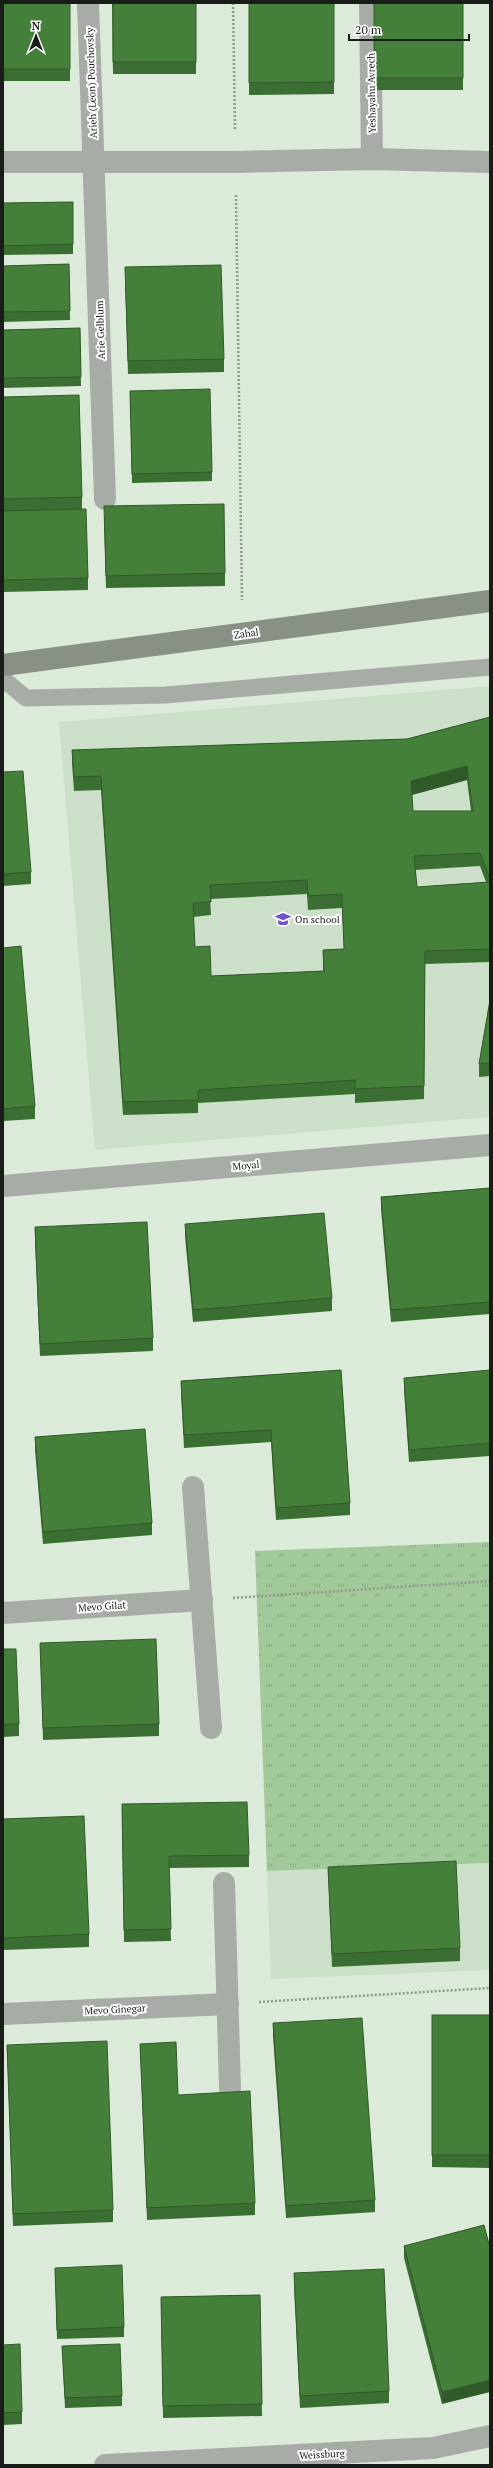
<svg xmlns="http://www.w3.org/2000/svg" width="493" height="2468" viewBox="0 0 493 2468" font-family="'PT Serif',serif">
  <defs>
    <pattern id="grass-tufts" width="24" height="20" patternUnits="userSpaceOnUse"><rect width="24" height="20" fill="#a1c99a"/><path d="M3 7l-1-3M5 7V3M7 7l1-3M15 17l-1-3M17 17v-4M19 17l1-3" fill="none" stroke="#8aac84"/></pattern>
  </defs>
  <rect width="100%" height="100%" fill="#dcead9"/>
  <g fill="#ccdfc8">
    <path d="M490,686V1117L95,1150L59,722Z"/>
    <path d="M490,1863V1970L271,1979L267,1871Z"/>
  </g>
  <path fill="url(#grass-tufts)" d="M490,1542V1863L267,1871L255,1551Z"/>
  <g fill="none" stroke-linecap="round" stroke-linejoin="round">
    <g stroke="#8f9a8d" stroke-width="2.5" stroke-dasharray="2 2" stroke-linecap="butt">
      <path d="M233,3L235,130"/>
      <path d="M236,195L242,600"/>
      <path d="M233,1598L490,1581"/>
      <path d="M259,2002L490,1988"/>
    </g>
    <path stroke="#a7ada6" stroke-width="17" d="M3,679L26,698L166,695L490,667"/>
    <g stroke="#a7ada6" stroke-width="22">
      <path d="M88,3L105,499"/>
      <path d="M370,3L372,159"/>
      <path d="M3,162H236L372,159L490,162"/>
      <path d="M3,1186L490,1145"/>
      <path d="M193,1487L211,1728"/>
      <path d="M3,1613L202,1600"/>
      <path d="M224,1883L230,2089"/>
      <path d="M3,2014L228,2004"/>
      <path d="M105,2465L433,2448L490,2436"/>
    </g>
    <path stroke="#899187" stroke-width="22" d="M3,665L490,601"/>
  </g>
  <g fill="#3b6e32" fill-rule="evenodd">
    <rect x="3" y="3" width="67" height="78"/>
    <path d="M112,3H196V74H113Z"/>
    <path d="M249,3H334V94L249,95Z"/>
    <rect x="374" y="3" width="89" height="87"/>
    <path d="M73,202V254L3,255V203Z"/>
    <path d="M69,264L70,320L3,322V266Z"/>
    <path d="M125,279L224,359V372L128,374Z"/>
    <path d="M80,328L81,386L3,388V330Z"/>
    <path d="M130,391L212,472V481L132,483Z"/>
    <path d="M3,397L82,497V509L88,578V590L3,592Z"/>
    <path d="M104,518L225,573V586L106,588Z"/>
    <path d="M490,717V962L425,964L424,1099L355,1103V1094L198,1103V1113L123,1115L101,790L74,791L72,763V750L407,739ZM467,780L471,811H413L412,795ZM480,866L486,882L417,887L415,870ZM307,894L308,910L342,908L344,949L323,950V971L211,976L195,947L193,917L211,915L210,899Z"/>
    <path d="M3,772L31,872V884L3,886Z"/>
    <path d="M3,948L35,1106V1119L3,1121Z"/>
    <path d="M490,1000V1076L479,1077V1064Z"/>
    <path d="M490,1188V1314L391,1322L381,1209V1197Z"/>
    <path d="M185,1224L332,1298V1311L193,1322L185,1236Z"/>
    <path d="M35,1227L153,1338V1351L40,1356L35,1240Z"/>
    <path d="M341,1370L350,1503V1515L276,1520L271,1442L184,1448L181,1393V1381Z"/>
    <path d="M490,1370V1456L409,1462L404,1390V1378Z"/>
    <path d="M35,1437L152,1523V1535L43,1544L35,1450Z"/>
    <path d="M40,1643L159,1724V1736L43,1740Z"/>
    <path d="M3,1649L19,1724V1736L3,1737Z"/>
    <path d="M122,1804L249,1855V1867L169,1868L171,1941L124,1942Z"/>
    <path d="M3,1819L89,1934V1947L3,1950Z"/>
    <path d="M328,1867L460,1948V1961L332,1967Z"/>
    <path d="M432,2015H490V2168L432,2167Z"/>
    <path d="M273,2023L375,2200V2212L286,2218L273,2036Z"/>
    <path d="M140,2044L178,2095L255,2203V2215L147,2220Z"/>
    <path d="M7,2045L113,2210V2222L13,2226Z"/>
    <path d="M404,2246L490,2248L442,2404L404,2258Z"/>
    <path d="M55,2268L124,2327V2337L57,2339Z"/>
    <path d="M294,2273L389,2391V2403L300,2408L294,2286Z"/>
    <path d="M260,2295L262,2416L163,2418L161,2297Z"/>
    <path d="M3,2345L22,2412V2424L3,2425Z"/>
    <path d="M62,2346L122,2396V2406L65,2408Z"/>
  </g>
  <g fill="#305a29">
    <path d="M467,766V780L411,795V781Z"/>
    <path d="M490,2380V2392L442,2404V2392Z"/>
  </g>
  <g fill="#45803a" stroke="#305a29" fill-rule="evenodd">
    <rect x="3" y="3" width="67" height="66"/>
    <rect x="113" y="3" width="83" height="59"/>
    <path d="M249,3H334V82L249,83Z"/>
    <rect x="374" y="3" width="89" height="75"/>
    <path d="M73,202V244L3,246V203Z"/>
    <path d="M69,264L70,311L3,312V266Z"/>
    <path d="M221,265L224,359L128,361L125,267Z"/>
    <path d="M80,328L81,377L3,378V330Z"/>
    <path d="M210,389L212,472L132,474L130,391Z"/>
    <path d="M79,395L82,497L3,499V397Z"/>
    <path d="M224,504L225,573L106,576L104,506Z"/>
    <path d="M86,509L88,578L3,580V511Z"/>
    <path d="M490,717V879L480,853L414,856L417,887L490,882V949L425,951L424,1086L355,1089V1080L198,1090V1100L123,1102L101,776L74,777L72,750L407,739ZM467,766L473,811H413L411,781ZM307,880L308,896L342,894L344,949L323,950L324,971L211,976L210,946L195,947L193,903L211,902L210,885Z"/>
    <path d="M23,771L31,872L3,874V772Z"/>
    <path d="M21,946L35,1106L3,1109V948Z"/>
    <path d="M490,1000V1063L479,1064Z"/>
    <path d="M490,1188V1302L391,1310L381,1197Z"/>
    <path d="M324,1213L332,1298L193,1310L185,1224Z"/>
    <path d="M147,1222L153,1338L40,1344L35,1227Z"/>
    <path d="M341,1370L350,1503L276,1508L271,1430L184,1435L181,1381Z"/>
    <path d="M490,1370V1443L409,1450L404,1378Z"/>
    <path d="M145,1429L152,1523L43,1532L35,1437Z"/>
    <path d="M156,1639L159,1724L43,1728L40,1643Z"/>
    <path d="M3,1649H16L19,1724H3Z"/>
    <path d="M247,1802L249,1855L169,1856L171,1929L124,1930L122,1804Z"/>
    <path d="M84,1816L89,1934L3,1938V1819Z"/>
    <path d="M456,1861L460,1948L332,1954L328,1867Z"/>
    <rect x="432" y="2015" width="58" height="140"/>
    <path d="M362,2018L375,2200L286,2206L273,2023Z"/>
    <path d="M107,2041L113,2210L13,2214L7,2045Z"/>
    <path d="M176,2042L178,2095L250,2091L255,2203L147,2208L140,2044Z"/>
    <path d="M484,2225L490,2248V2380L442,2392L404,2246Z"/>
    <path d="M122,2265L124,2327L57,2330L55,2268Z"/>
    <path d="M384,2269L389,2391L300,2396L294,2273Z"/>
    <path d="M260,2295L262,2404L163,2406L161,2297Z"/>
    <path d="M20,2344L22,2412L3,2413V2345Z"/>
    <path d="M120,2344L122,2396L65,2398L62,2346Z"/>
  </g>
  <defs>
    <symbol id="school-bare" viewBox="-9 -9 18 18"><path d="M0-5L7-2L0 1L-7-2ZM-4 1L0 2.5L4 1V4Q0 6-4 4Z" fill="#7152cc" stroke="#fff" stroke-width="2.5" paint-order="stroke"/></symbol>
  </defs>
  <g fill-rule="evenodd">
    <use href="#school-bare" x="272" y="908" width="22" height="22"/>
  </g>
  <g text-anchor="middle" stroke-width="4" stroke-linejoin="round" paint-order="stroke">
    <g font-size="10" fill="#181d17" stroke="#fff">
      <text transform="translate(91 83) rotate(-92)" y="4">Arieh (Leon) Pouchovsky</text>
      <text transform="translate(371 93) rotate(-91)" y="4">Yeshayahu Avrech</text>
      <text transform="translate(100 330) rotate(-92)" y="4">Arie Gelblum</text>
      <text transform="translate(246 633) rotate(-8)" y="4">Zahal</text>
      <text transform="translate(246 1165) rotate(-5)" y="4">Moyal</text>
      <text transform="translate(102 1606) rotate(-4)" y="4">Mevo Gilat</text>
      <text transform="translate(115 2009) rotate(-3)" y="4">Mevo Ginegar</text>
      <text transform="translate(322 2454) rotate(-3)" y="4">Weissburg</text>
    </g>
    <g font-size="10" fill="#181d17" stroke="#fff" text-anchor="start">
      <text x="295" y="923">On school</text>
    </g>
  </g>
  <rect width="493" height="2468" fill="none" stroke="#181d17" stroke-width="8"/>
  <g transform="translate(36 36)" stroke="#ffffff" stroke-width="3" paint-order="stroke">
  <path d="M0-3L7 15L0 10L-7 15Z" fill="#181d17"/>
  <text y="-6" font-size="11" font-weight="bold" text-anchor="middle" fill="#181d17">N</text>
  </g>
  <path d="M349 34v6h120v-6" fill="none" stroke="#181d17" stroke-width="2"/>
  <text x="355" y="34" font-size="12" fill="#181d17" stroke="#ffffff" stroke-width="3" paint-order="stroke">20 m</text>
</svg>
